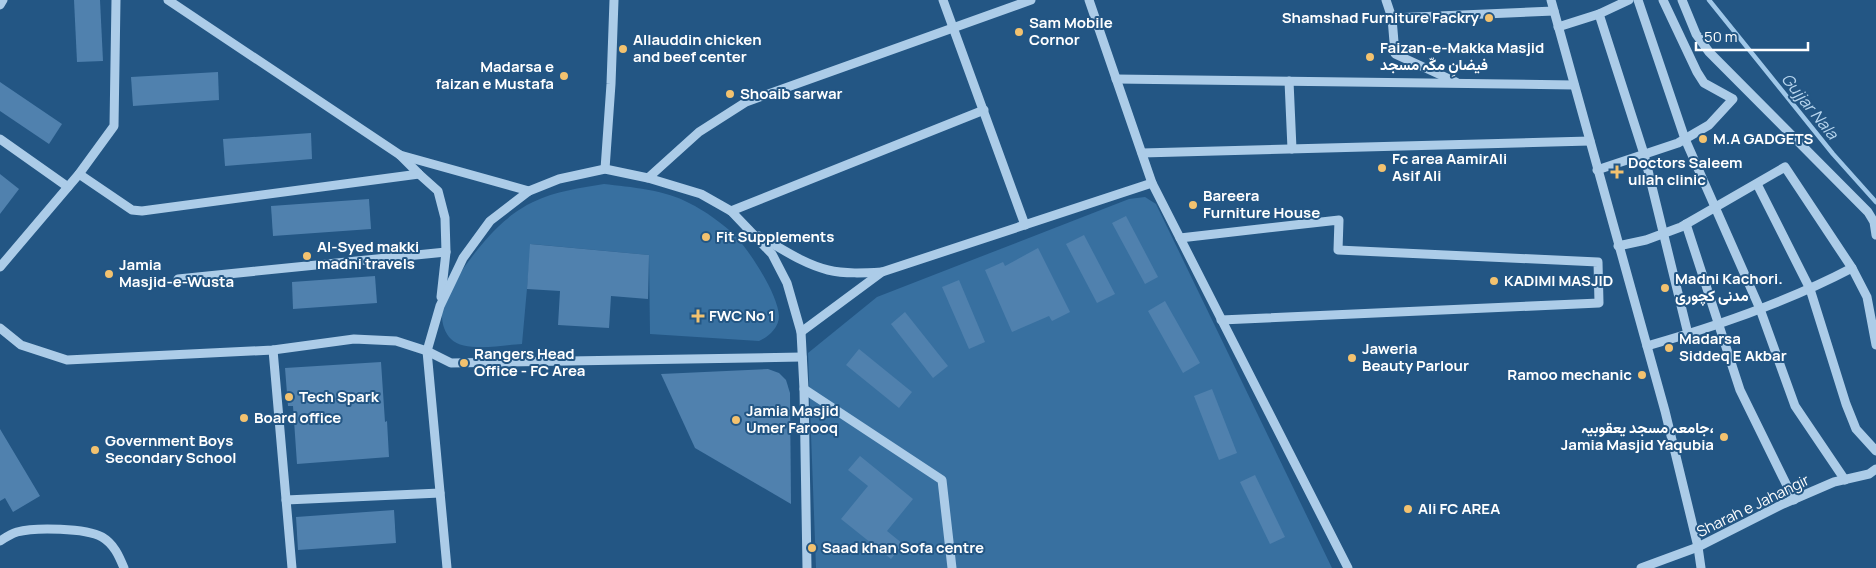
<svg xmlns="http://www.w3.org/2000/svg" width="1876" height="568" viewBox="0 0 1876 568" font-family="Manrope,Vazirmatn,sans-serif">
  <rect width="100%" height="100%" fill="#235684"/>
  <g fill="#3870a0">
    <path d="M604,184C630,187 666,190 689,203C704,210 728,227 738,239C752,255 778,295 779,316C779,328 768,337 759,341L650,334L649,255L531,244L522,344C503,345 465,353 451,339C442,330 440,315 444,304C453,279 480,244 499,226C508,217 522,207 533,202C556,191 580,188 604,184Z"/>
    <path d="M1145,197L1156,204L1332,568H816L808,353L877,297L1129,199Z"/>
  </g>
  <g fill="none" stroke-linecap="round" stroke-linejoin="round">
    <path stroke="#a0c8e9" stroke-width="4.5" d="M1709,0L1833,154L1876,202"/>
  </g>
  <g fill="#5081ae">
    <path d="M74,0H100L103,61L77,62Z"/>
    <path d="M218,72L219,100L133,106L131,77Z"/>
    <path d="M0,82L62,124L49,144L0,111Z"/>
    <path d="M311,133L312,159L225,166L223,139Z"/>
    <path d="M0,174L19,189L0,214Z"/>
    <path d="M369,199L371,229L273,236L271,206Z"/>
    <path d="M1126,216L1158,277L1145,284L1112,223Z"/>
    <path d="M1084,235L1115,294L1097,303L1066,244Z"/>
    <path d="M530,244L649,255L648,299L611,296L609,328L558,325L560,291L527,289Z"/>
    <path d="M1038,248L1070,312L1052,321L1049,316L1012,332L985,270L1003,262L1005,266Z"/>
    <path d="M375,276L377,303L293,309L292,282Z"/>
    <path d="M959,280L985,342L969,349L942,287Z"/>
    <path d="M1165,301L1200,363L1183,373L1148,311Z"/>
    <path d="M905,312L948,366L933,378L891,324Z"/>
    <path d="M859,349L912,392L899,408L846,365Z"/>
    <path d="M381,362L385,422L387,421L389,457L297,464L293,406H288L285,368Z"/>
    <path d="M768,369L779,373L786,380L790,393L791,504L695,448L661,374Z"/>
    <path d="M1212,389L1237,453L1219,460L1194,396Z"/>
    <path d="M0,429L40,496L13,512L5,498L0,501Z"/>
    <path d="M860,456L913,499L887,531L903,544L891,559L841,519L868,486L848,470Z"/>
    <path d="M1255,475L1285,537L1270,544L1240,482Z"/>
    <path d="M394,510L396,543L298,550L296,517Z"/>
  </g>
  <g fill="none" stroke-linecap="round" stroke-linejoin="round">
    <g stroke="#accce8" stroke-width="9">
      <path d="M168,0L400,155L529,191"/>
      <path d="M943,0L1025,225"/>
      <path d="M1089,0L1152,183L1348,568"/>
      <path d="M1386,0L1392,18L1554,11"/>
      <path d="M1551,0L1665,411L1698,547L1701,568"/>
      <path d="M1638,0L1685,139L1760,309L1795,406L1845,480"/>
      <path d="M1682,0L1696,34L1709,52L1868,212L1874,222L1876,235"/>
      <path d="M0,5L3,0"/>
      <path d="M1599,14L1644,154L1688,334"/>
      <path d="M1392,18L1395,54L1456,82"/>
      <path d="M1558,27L1599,14L1629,0"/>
      <path d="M1116,79L1574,85"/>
      <path d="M1289,81L1292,149"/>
      <path d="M0,139L68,187"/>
      <path d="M1142,153L1590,141"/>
      <path d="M400,155L419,174L438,191L445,218L446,252L441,297"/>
      <path d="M605,169L611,84L614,0"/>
      <path d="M1597,170L1678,143L1709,125L1733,99L1704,83L1697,72L1663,0"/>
      <path d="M79,174L132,210L142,211L419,174"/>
      <path d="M648,178L699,132L746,102L1031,0"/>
      <path d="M1757,184L1810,289L1846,404L1856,429L1876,451"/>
      <path d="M731,211L984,110"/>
      <path d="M1686,224L1740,390L1794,500"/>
      <path d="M759,236C781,248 803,264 828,270C845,274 864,273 882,272"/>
      <path d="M1180,238L1339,220L1338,250L1598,262L1599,303L1221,320"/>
      <path d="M1618,246L1646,240L1681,227L1785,167L1852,268L1867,297L1876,345"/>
      <path d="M0,267L79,174L114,126L116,0"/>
      <path d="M178,279L446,252"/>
      <path d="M0,328L21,345L67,360L273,350L354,339L396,341L427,351L451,363L802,357"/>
      <path d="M801,332L882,272L1152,183"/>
      <path d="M1647,346C1718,326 1787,302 1852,268"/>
      <path d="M273,350L292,568"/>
      <path d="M804,389L942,480L952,568"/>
      <path d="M286,500L440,493"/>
      <path d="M0,541C6,537 11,534 17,532C35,527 86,528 102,537C114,544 119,556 124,568"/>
      <path d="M447,568L427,351L440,306L463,258L490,221L529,191L559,179L605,169L648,178L701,194L731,211L772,254L787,283L801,332L804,389L807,568"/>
      <path d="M1641,568L1698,547L1783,504L1834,482L1869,474L1876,469"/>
    </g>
  </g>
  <g fill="#f3c26f" stroke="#235684" stroke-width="2">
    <circle cx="1489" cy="18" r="5"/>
    <circle cx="1019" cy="32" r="5"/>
    <circle cx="623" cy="49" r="5"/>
    <circle cx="1370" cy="57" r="5"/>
    <circle cx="564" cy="76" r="5"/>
    <circle cx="730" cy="94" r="5"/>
    <circle cx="1703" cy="139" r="5"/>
    <circle cx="1382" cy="168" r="5"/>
    <path d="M1614.5 164.5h5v5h5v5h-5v5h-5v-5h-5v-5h5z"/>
    <circle cx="1193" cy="205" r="5"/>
    <circle cx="706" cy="237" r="5"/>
    <circle cx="307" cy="256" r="5"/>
    <circle cx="109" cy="274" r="5"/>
    <circle cx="1494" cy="281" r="5"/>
    <circle cx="1665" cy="288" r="5"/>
    <path d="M695.5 308.5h5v5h5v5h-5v5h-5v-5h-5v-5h5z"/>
    <circle cx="1669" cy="348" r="5"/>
    <circle cx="1352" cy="358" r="5"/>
    <circle cx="464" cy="363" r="5"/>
    <circle cx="1642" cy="375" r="5"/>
    <circle cx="289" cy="397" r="5"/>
    <circle cx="244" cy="418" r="5"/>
    <circle cx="736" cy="420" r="5"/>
    <circle cx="1724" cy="437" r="5"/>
    <circle cx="95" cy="450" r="5"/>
    <circle cx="1408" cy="509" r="5"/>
    <circle cx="812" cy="548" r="5"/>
  </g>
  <g text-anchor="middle" stroke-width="4" stroke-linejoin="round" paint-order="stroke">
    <g font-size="15" font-weight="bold" fill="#fff" stroke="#235684" text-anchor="start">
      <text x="1479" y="23" text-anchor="end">Shamshad Furniture Fackry</text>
      <text x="1029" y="28">Sam Mobile<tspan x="1029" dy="17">Cornor</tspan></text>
      <text x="633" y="45">Allauddin chicken<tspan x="633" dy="17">and beef center</tspan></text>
      <text x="1380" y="53">Faizan-e-Makka Masjid<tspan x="1380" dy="17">فیضانِ مکّہ مسجد</tspan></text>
      <text x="554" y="72" text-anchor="end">Madarsa e<tspan x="554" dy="17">faizan e Mustafa</tspan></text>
      <text x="740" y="99">Shoaib sarwar</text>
      <text x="1713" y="144">M.A GADGETS</text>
      <text x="1392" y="164">Fc area AamirAli<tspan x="1392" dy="17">Asif Ali</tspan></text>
      <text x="1628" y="168">Doctors Saleem<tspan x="1628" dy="17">ullah clinic</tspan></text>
      <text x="1203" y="201">Bareera<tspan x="1203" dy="17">Furniture House</tspan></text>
      <text x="716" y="242">Fit Supplements</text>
      <text x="317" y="252">Al-Syed makki<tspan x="317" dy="17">madni travels</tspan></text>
      <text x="119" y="270">Jamia<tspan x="119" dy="17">Masjid-e-Wusta</tspan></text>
      <text x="1675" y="284">Madni Kachori.<tspan x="1675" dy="17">مدنی کچوری</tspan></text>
      <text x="1504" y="286">KADIMI MASJID</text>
      <text x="709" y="321">FWC No 1</text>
      <text x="1679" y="344">Madarsa<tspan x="1679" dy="17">Siddeq E Akbar</tspan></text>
      <text x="1362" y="354">Jaweria<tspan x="1362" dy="17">Beauty Parlour</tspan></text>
      <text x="474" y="359">Rangers Head<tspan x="474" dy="17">Office - FC Area</tspan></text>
      <text x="1632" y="380" text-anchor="end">Ramoo mechanic</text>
      <text x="299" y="402">Tech Spark</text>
      <text x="746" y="416">Jamia Masjid<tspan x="746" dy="17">Umer Farooq</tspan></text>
      <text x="254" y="423">Board office</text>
      <text x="1714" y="433" text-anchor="end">جامعہ مسجد یعقوبیہ،<tspan x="1714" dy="17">Jamia Masjid Yaqubia</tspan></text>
      <text x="105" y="446">Government Boys<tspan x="105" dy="17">Secondary School</tspan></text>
      <text x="1418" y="514">Ali FC AREA</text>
      <text x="822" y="553">Saad khan Sofa centre</text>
    </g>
    <g font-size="15" fill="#fff" stroke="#235684">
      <text transform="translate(1753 506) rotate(-26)" y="5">Sharah e Jahangir</text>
    </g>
    <g font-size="16" font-style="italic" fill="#b8d6ef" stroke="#235684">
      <text transform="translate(1810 106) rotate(51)" y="6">Gujjar Nala</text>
    </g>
  </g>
  <path d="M1696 42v8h112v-8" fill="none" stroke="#ffffff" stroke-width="2.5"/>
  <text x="1704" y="42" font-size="15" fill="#ffffff" stroke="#235684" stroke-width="4" paint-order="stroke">50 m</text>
</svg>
